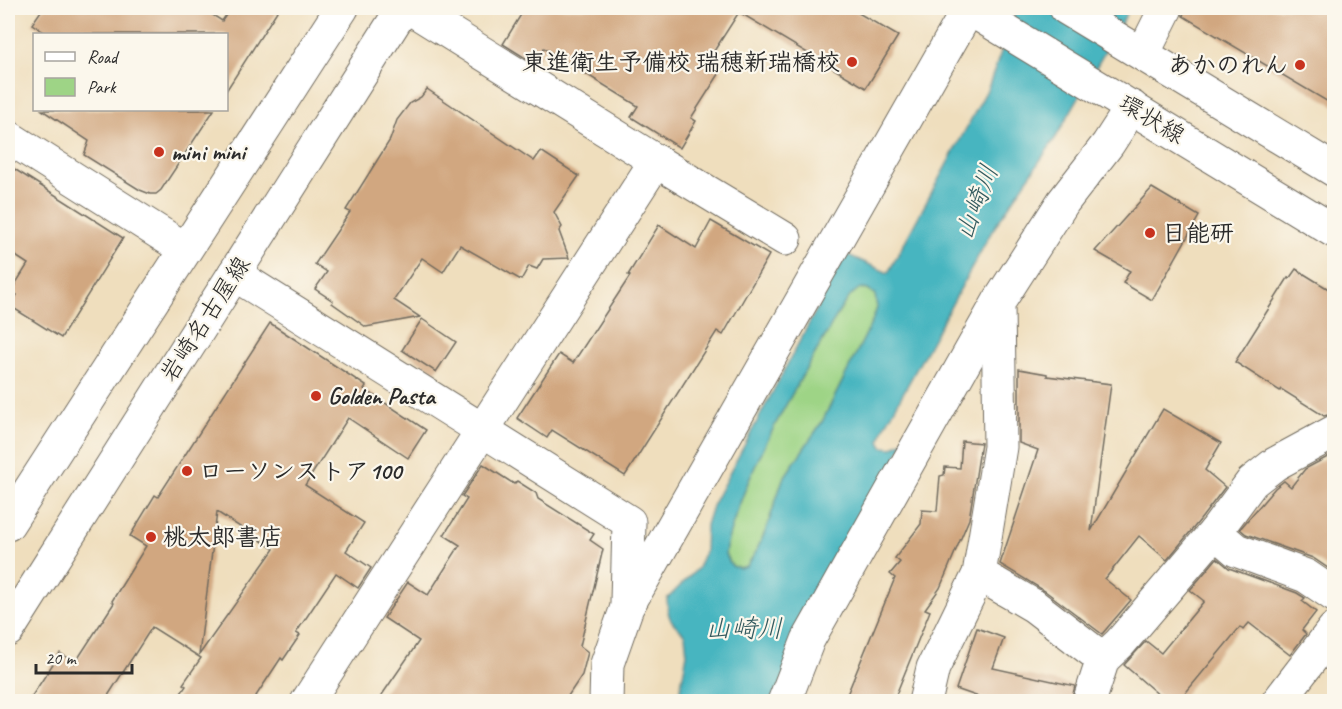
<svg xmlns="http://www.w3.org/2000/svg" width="1342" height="709" viewBox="0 0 1342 709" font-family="Caveat,'Klee One',sans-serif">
  <rect width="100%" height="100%" fill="#fbf7ec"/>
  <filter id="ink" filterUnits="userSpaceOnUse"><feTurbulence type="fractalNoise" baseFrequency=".0167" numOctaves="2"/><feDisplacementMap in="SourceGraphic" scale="12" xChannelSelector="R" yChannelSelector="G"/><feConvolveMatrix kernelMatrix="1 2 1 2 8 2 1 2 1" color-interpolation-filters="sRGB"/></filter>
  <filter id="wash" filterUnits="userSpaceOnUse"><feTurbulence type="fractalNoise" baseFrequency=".008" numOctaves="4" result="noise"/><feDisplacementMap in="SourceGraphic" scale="24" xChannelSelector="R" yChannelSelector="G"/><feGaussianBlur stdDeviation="1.35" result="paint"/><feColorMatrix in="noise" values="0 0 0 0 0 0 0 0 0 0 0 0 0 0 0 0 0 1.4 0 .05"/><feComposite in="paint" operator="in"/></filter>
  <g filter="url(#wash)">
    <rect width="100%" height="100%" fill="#efdebd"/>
    <path fill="#9ed486" stroke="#648058" stroke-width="1.5" d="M860,288L868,290L875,294L877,308L872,322L822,422L783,479L766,530L756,552L747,566L740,568L732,566L725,554L726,547C745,473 785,405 823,340C834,322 842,300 860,288Z"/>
    <path fill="#46b5c0" stroke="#387076" stroke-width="1.5" fill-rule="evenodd" d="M1017,8H1130L1056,137L992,231L883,430L880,441L883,447L892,448L905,440L775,701H678L687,654L685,635C671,619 668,623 667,599L698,568L705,551L706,525L712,506L846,254L888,273L988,88ZM860,288L868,290L875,294L877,308L872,322L822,422L783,479L766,530L756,552L747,566L740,568L732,566L725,554L726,547C745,473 785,405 823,340C834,322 842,300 860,288Z"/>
    <g id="blocks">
      <g fill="#d1a780" fill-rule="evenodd">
        <path d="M43,8H202L222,21L231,8H279L226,91V34H47L32,24Z"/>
        <path d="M525,8H850L898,36L866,88L739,12L707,62L721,71L691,118L696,121L680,148L631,117L638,106L544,48L535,64L503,44Z"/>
        <path d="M1185,8H1335V106L1183,16Z"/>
        <path d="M427,89L534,161L541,151L579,176L554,212L562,227L559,231L569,258L543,259L537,269L529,266L521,280L460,245L443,272L422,258L394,300L420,317L366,327L332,303L333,301L315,289L327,272L315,264L350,212L346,210L390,140L397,120L410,103L421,97Z"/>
        <path d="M42,110H214L161,190L156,194H150L140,190L84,155L89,141Z"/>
        <path d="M8,165L123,238L61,338L10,306L17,295L11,291L28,264L8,251Z"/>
        <path d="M1152,188L1199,216L1152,300L1123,283L1130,271L1095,251Z"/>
        <path d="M711,221L769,255L723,335L717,331L625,476L552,430L547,438L517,418L559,354L573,363L630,276L628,275L659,225L696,249Z"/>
        <path d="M1296,269L1335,293V413L1324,416L1281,389L1280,391L1235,362L1288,278L1289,279Z"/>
        <path d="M422,319L456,342L436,372L402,350Z"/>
        <path d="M270,323L366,386L364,389L426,430L408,458L348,418L305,485L364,523L346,551L371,568L358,588L336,573L296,633L300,635L283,660L281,658L252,702H175L186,686L183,684L201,658L152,627L104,702H28L60,653L75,663L114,603L112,601L146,546L130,536L155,495L158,497ZM217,512L274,549L199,655Z"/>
        <path d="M1019,369L1047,374V376L1111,384L1091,531L1163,409L1221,443L1205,470L1225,487L1200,520L1167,560L1139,536L1105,579L1131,600L1102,634L1045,591L1000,564L1038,450L1019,443Z"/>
        <path d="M962,441L981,443L969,519L940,588L925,609L930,611L893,702H844L895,578L890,574L900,562L895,558L921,524L922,510L937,511L940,476L944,475L945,467L960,468Z"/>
        <path d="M1335,453V560L1328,568L1313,558L1246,534L1240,529L1275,488L1284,481L1291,487L1305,469Z"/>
        <path d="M483,464L514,484L517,481L536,493L538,499L594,534L590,540L603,549L580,646L588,652L582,675L564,702H377L419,641L384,618L408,582L428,595L460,545L444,535L467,499L462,496Z"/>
        <path d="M1217,558L1229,568L1297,593L1305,598L1302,601L1316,612L1302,630L1306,634L1290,655L1249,623L1243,630L1240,627L1178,702H1167L1124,665L1146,641L1161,653L1204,601L1190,590Z"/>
        <path d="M977,628L1004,638L993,668L1075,686L1071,702H993L956,689Z"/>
      </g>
    </g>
  </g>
  <g filter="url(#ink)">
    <use href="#blocks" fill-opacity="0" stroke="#706a5e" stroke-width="1.5"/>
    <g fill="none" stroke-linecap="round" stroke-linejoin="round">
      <defs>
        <g id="minor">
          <path d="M1143,54L1166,8"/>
          <path d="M8,137L185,249"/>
          <path d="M656,161L785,239"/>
          <path d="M234,274L629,522L627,602"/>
          <path d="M1215,532L1236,550L1306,576L1334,595"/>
          <path d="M979,574L1034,606L1103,659"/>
          <path d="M307,702L656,161L410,8"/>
          <path d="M606,702L607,664L627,607L969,8"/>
          <path d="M784,702L808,640L998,303L1063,202L1108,144L1132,107"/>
          <path d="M925,702L933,668L979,574L1000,447L998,305"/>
          <path d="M1089,702L1103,659L1120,643L1215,532L1252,482L1275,464L1334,432"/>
          <path d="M1278,702L1334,629"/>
        </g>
        <g id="secondary">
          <path d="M8,524L342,8"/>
          <path d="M8,630L403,8"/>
        </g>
        <g id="primary">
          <path d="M968,8L1334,231"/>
          <path d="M1066,8L1334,170"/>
        </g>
      </defs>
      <use href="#minor" stroke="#706a5e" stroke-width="35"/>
      <use href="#secondary" stroke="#706a5e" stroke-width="35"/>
      <use href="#primary" stroke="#706a5e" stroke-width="35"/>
      <use href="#minor" stroke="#fff" stroke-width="33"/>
      <use href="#secondary" stroke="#fff" stroke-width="33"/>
      <use href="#primary" stroke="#fff" stroke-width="33"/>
    </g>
  </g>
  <g fill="#c8321e" stroke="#fbf7ec" stroke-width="2">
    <circle cx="852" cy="62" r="6"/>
    <circle cx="1300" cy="65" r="6"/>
    <circle cx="159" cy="152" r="6"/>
    <circle cx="1150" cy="233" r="6"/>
    <circle cx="316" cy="396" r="6"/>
    <circle cx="187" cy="471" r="6"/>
    <circle cx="151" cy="537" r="6"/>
  </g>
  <g text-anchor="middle" stroke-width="4.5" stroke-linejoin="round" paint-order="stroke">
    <g font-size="24" font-weight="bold" fill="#2b2b2b" stroke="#fbf7ec" text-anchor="start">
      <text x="840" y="70" text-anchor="end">東進衛生予備校 瑞穂新瑞橋校</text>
      <text x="1288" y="73" text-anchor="end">あかのれん</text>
      <text x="171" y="160">mini mini</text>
      <text x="1162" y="241">日能研</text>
      <text x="328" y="404">Golden Pasta</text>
      <text x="199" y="479">ローソンストア100</text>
      <text x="163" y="545">桃太郎書店</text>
    </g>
    <g font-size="24" fill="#2b2b2b" stroke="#fbf7ec">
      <text transform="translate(1152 119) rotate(31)" y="8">環状線</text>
      <text transform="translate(205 319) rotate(-57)" y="8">岩崎名古屋線</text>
    </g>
    <g font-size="26" font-style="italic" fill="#345b5f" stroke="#fbf7ec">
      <text transform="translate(976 202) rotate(-69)" y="9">山崎川</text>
      <text x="744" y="637">山崎川</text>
    </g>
  </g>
  <rect width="1342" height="709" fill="none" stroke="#fbf7ec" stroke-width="30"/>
  <rect x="33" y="33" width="195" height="78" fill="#fbf7ec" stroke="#a8a59f" stroke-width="1.5"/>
  <rect x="45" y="52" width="30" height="9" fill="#ffffff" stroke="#a8a59f" stroke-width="1.5"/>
  <text x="87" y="63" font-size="18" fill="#2b2b2b">Road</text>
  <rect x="45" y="78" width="30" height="18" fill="#9ed486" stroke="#a8a59f" stroke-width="1.5"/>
  <text x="87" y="93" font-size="18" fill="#2b2b2b">Park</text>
  <path d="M36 664v9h96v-9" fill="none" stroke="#2b2b2b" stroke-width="3"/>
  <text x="45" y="664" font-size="18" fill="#2b2b2b" stroke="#fbf7ec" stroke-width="4.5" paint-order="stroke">20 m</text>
</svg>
